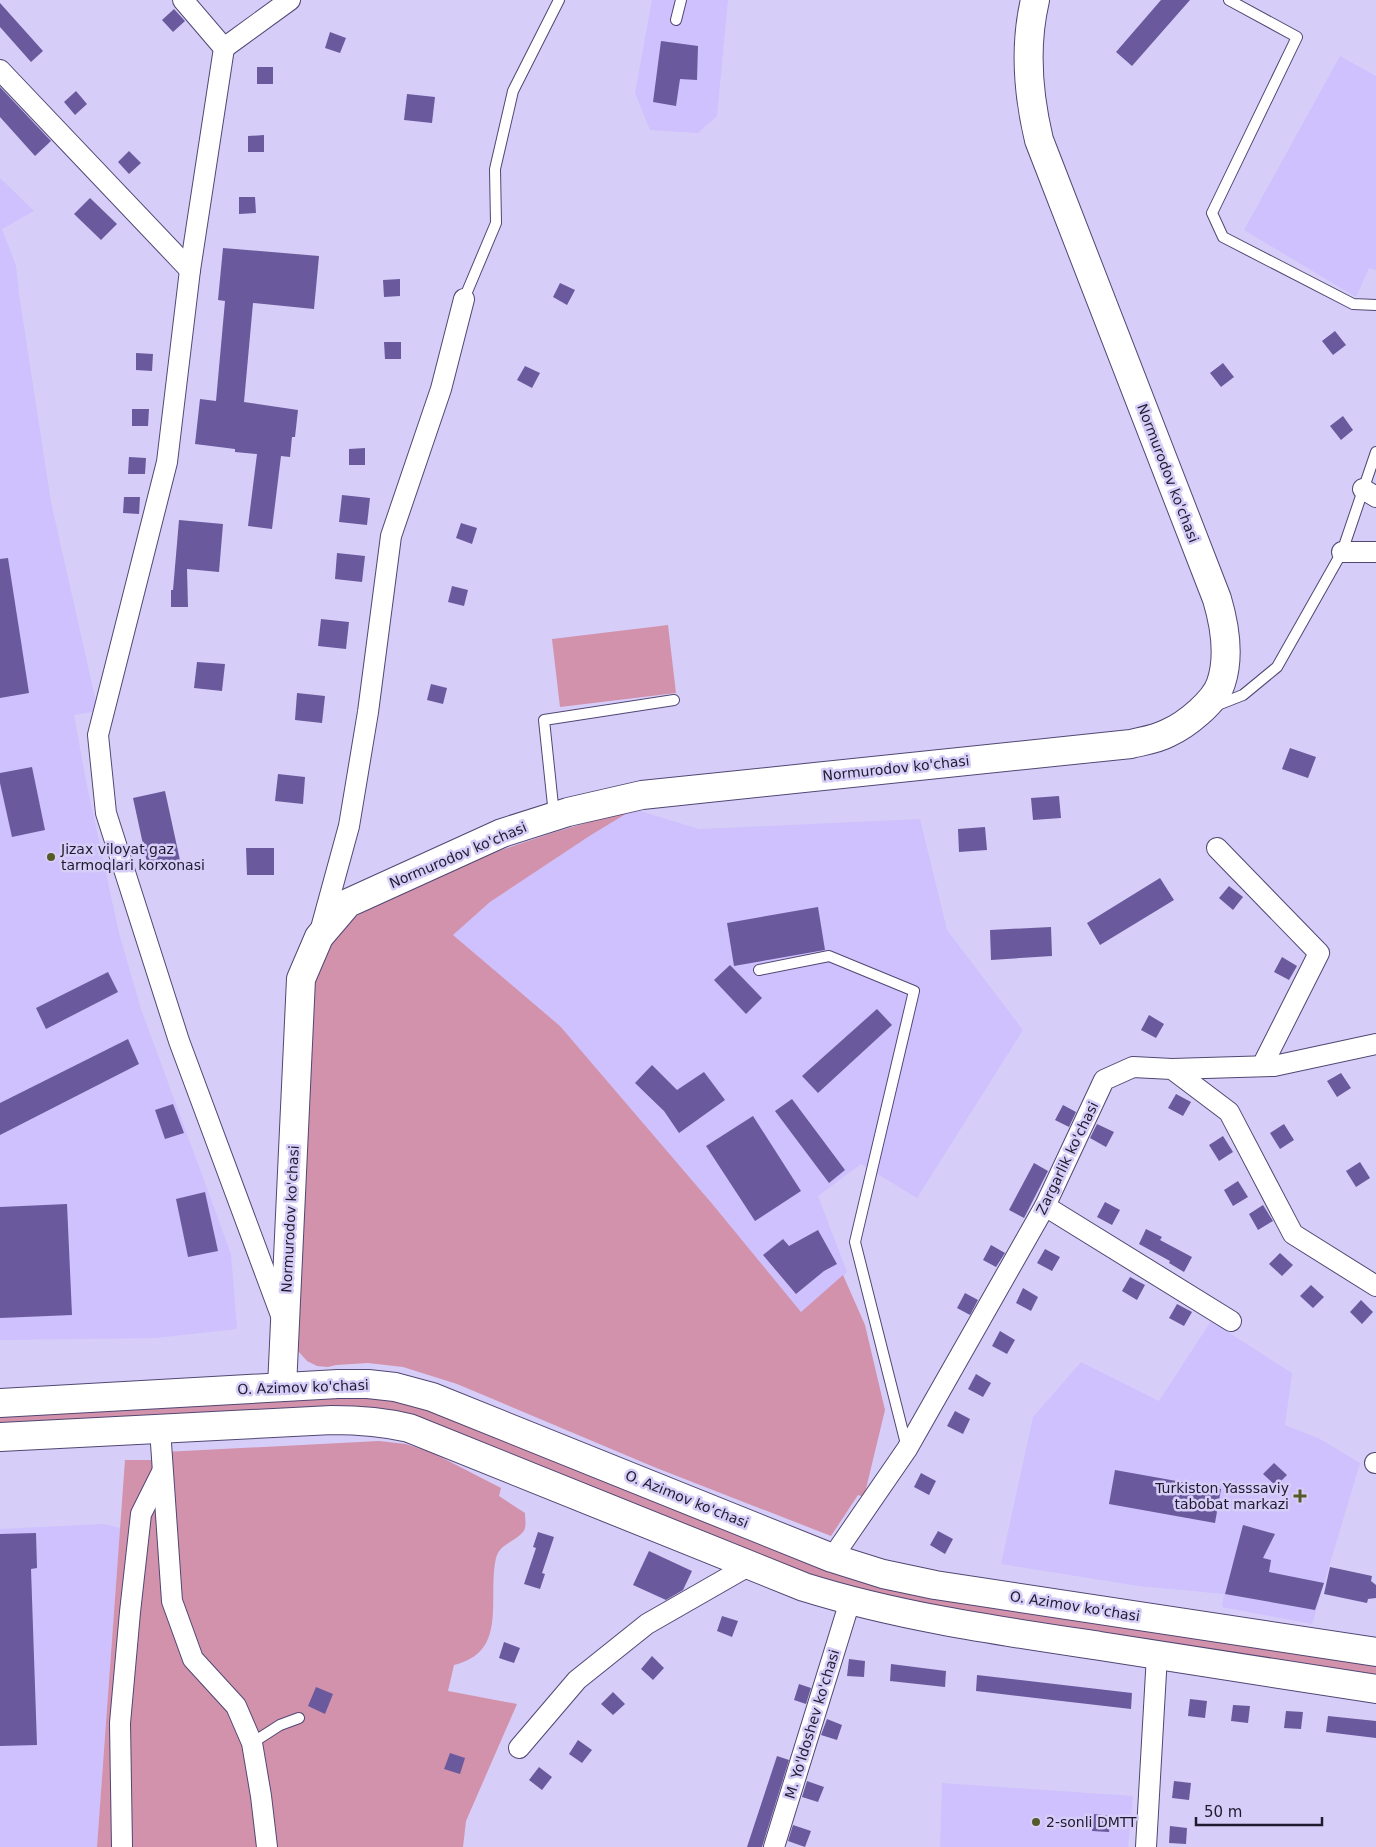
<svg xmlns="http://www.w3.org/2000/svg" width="1376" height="1847" viewBox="0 0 1376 1847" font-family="'DejaVu Sans',sans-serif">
  <rect width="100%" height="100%" fill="#d6cef8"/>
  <g fill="#cec1fd">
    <path d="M652,0H728L717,116L698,133L650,130L635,93Z"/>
    <path d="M1340,56L1376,76V270L1369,268L1356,297L1244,230Z"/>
    <path d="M0,178L34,211L2,229L16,266L19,294L51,502L98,711L74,715L86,781L119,933L141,1009L231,1254L237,1329L156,1338L0,1340Z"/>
    <path d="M634,809L699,829L920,819L947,930L1023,1030L917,1198L861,1164L818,1196L847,1272L801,1312L714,1206L560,1026L453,935L490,902L591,835Z"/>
    <path d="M1211,1321L1292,1373L1285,1425L1320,1439L1360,1463L1312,1624L1222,1607L1224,1594L1139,1586L1001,1564L1033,1417L1081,1362L1159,1401Z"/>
    <path d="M104,1524L120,1528L97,1847H0V1529Z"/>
    <path d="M942,1783L1133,1796L1128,1847H940Z"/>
  </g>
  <g fill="#d292ab">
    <path d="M668,625L676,693L560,707L552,639Z"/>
    <path d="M634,809L591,835L490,902L453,935L560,1026L714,1206L801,1312L843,1275L865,1325L885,1410L864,1497L858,1495L831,1536L654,1467L457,1384L403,1367L368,1363L336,1365L328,1367L317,1366L307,1361L299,1352L294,1338V1313L302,1280L307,992L333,938L354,918L367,909L489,854L555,832Z"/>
    <path d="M354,1395L408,1402L760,1542L1376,1659V1675L924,1607C833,1587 747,1552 662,1517C578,1482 494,1446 409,1415L0,1426V1412Z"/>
    <path d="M379,1441L406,1444L433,1453L501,1488L499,1496L525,1513C525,1519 527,1527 523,1532C515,1542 500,1543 496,1558C487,1599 509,1652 454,1665L448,1691L517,1704L466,1821L463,1847H97L125,1460H153L164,1452Z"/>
  </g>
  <g fill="#6a599c">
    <path d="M1161,0H1190L1132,66L1116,52Z"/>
    <path d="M0,3L43,51L31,62L0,27Z"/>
    <path d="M174,9L185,21L173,32L162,20Z"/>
    <path d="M330,32L346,38L340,53L325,48Z"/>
    <path d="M661,41L698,46L697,80L680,79L676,106L653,102Z"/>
    <rect x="257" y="67" width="16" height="17"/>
    <path d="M0,87L51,141L35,156L0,117Z"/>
    <path d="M76,91L87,104L75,115L64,102Z"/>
    <path d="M407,94L435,97L432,123L404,120Z"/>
    <path d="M264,135V152H248V136Z"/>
    <path d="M129,151L141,163L129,174L118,162Z"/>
    <path d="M239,197H255L256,213L239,214Z"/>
    <path d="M90,198L117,224L101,240L74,214Z"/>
    <path d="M223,248L319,256L314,309L253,303L244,402L298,410L295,437H292L290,457L281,456L272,529L248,526L257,454L235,452V449L195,444L200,399L216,401L225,301L218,300Z"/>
    <path d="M400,279V296L384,297L383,280Z"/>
    <path d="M560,283L575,290L567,305L553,297Z"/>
    <path d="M1335,331L1346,345L1333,355L1322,341Z"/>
    <path d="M384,342H401V359H385Z"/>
    <path d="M136,353L153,354L152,371L136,370Z"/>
    <path d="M1223,363L1234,377L1221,387L1210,373Z"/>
    <path d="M525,366L540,373L532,388L517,380Z"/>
    <path d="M132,409H149L148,426H132Z"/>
    <path d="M1343,416L1353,430L1341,440L1330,426Z"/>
    <path d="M365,448V465H349V449Z"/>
    <path d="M129,457L146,458L145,474H128Z"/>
    <path d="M342,495L370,498L367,525L339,522Z"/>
    <path d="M124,497H140L139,514L123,513Z"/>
    <path d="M179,520L223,524L219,572L187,569L188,607H171V590H173Z"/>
    <path d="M461,523L477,528L472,544L456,538Z"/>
    <path d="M337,553L365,556L362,582L335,579Z"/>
    <path d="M8,558L29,693L0,698V559Z"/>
    <path d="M452,586L468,590L464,606L448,602Z"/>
    <path d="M321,619L349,622L346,649L318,646Z"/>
    <path d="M197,662L225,664L222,691L194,688Z"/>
    <path d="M431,684L447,688L443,704L427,700Z"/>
    <path d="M297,693L325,696L322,723L295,720Z"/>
    <path d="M1290,748L1316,757L1308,778L1282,769Z"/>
    <path d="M32,767L45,830L12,837L0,783V773Z"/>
    <path d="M278,774L305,777L303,804L275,801Z"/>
    <path d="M165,791L181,865L149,872L133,798Z"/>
    <path d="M1059,796L1061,818L1033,820L1031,798Z"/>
    <path d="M985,827L987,850L959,852L958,829Z"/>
    <path d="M246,848H274V875H247Z"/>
    <path d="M1160,878L1174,900L1100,945L1087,923Z"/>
    <path d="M1229,886L1243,897L1233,910L1219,898Z"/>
    <path d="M818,907L825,950L734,966L727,923Z"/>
    <path d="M1051,927L1052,956L991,960L990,930Z"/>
    <path d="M1282,957L1297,966L1289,980L1274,972Z"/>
    <path d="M730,965L762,998L746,1014L714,980Z"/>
    <path d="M108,972L118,992L46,1029L36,1008Z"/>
    <path d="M877,1009L892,1025L818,1093L802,1076Z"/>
    <path d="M1149,1015L1164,1024L1156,1038L1141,1030Z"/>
    <path d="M128,1039L139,1064L0,1135V1103Z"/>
    <path d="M652,1065L677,1090L704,1072L725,1100L679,1133L664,1111L635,1083Z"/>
    <path d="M1341,1073L1351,1088L1337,1097L1327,1081Z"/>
    <path d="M1176,1094L1191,1102L1183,1116L1168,1108Z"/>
    <path d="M792,1099L845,1170L829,1183L775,1111Z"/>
    <path d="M173,1104L184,1133L165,1139L155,1110Z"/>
    <path d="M1063,1105L1076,1112L1069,1127L1055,1120Z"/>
    <path d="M753,1116L801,1191L755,1221L706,1146Z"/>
    <path d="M1097,1124L1114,1132L1106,1147L1090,1138Z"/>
    <path d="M1284,1124L1294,1140L1280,1149L1270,1133Z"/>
    <path d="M1223,1136L1233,1152L1219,1161L1209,1145Z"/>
    <path d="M1360,1162L1370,1178L1356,1187L1346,1171Z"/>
    <path d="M1034,1163L1048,1171L1024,1218L1009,1210Z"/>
    <path d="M1238,1181L1248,1197L1233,1206L1224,1190Z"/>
    <path d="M205,1192L218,1251L188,1257L176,1199Z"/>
    <path d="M1105,1202L1120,1210L1112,1225L1097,1217Z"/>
    <path d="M67,1204L72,1315L0,1318V1207Z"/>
    <path d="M1263,1205L1273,1221L1258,1230L1249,1214Z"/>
    <path d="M1146,1229L1162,1237L1160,1240L1192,1257L1184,1272L1169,1263L1170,1261L1139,1244Z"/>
    <path d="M818,1230L837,1264L824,1271L796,1294L763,1255L783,1239L789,1246Z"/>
    <path d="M991,1245L1005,1253L996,1267L983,1260Z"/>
    <path d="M1045,1249L1060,1257L1052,1271L1037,1263Z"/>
    <path d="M1280,1253L1293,1265L1282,1276L1269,1264Z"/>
    <path d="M1130,1277L1145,1285L1137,1300L1122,1291Z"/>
    <path d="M1311,1285L1324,1297L1313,1308L1300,1296Z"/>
    <path d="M1023,1288L1038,1297L1031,1311L1016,1303Z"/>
    <path d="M965,1293L978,1300L970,1315L957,1308Z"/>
    <path d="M1361,1300L1373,1312L1362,1324L1350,1312Z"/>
    <path d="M1177,1304L1192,1312L1184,1326L1169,1318Z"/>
    <path d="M1000,1331L1015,1340L1007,1354L992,1346Z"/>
    <path d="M976,1374L991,1383L983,1397L968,1389Z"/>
    <path d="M955,1411L970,1419L963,1434L947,1426Z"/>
    <path d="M1274,1463L1287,1475L1276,1486L1263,1474Z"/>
    <path d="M1115,1470L1221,1489L1215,1523L1109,1504Z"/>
    <path d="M921,1473L936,1481L929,1495L914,1487Z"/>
    <path d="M1243,1525L1275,1534L1263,1558L1271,1560L1269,1572L1324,1583L1315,1610L1225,1594Z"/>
    <path d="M938,1531L953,1539L945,1554L930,1545Z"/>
    <path d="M538,1532L554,1537L542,1573L545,1574L540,1589L524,1584L536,1548L533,1547Z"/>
    <path d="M36,1533L37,1568L31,1569L37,1745L0,1746V1534Z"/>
    <path d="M649,1551L692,1571L683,1590L666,1600L633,1585Z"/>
    <path d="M1330,1567L1372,1576L1371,1581L1376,1585V1598L1368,1599L1367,1603L1324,1594Z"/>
    <path d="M722,1616L738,1621L732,1637L717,1631Z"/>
    <path d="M504,1642L520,1648L514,1663L499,1658Z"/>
    <path d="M652,1656L664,1668L653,1680L641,1669Z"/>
    <path d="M849,1659L865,1661L864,1677L847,1676Z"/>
    <path d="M891,1664L946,1671L945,1687L890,1681Z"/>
    <path d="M977,1675L1132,1693L1131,1709L976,1691Z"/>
    <path d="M799,1684L811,1688L806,1704L794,1700Z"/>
    <path d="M316,1687L333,1694L325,1714L308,1706Z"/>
    <path d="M613,1692L625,1704L613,1715L601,1704Z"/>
    <path d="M1190,1699L1207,1701L1205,1718L1188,1716Z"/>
    <path d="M1233,1705L1250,1706L1248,1723L1231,1721Z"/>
    <path d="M1286,1711L1303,1712L1301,1729L1284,1728Z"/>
    <path d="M1328,1716L1376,1721V1738L1326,1732Z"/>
    <path d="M827,1719L842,1725L837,1740L821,1735Z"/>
    <path d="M578,1740L592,1750L582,1763L569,1754Z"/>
    <path d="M450,1753L465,1758L460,1774L444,1769Z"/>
    <path d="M777,1756L789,1760L762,1847H747Z"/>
    <path d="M539,1767L552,1777L542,1790L529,1780Z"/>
    <path d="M807,1781L824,1787L818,1802L802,1797Z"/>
    <path d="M1174,1781L1191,1783L1189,1800L1172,1798Z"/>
    <path d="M1094,1814L1111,1816L1109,1832L1092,1831Z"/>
    <path d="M793,1825L811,1831L805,1847L788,1841Z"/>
    <path d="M1170,1826L1187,1828L1186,1844L1169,1843Z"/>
  </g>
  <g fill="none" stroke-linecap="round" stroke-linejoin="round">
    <defs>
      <g id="lane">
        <path d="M1229,0L1297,37L1212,213L1223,237L1353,304L1376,305"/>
        <path d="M676,20L681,0"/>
        <path d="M464,299L496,223L495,169L513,91L559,0"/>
        <path d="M1215,706L1243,695L1277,667L1342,552L1376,452"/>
        <path d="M554,815L544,720L674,700"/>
        <path d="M759,970L829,956L914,991L855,1242L907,1448"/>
        <path d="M252,1743L280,1725L299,1718"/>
      </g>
      <g id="street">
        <path d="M183,0L224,48L190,270L167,462L98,735L106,813L179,1041L282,1318"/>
        <path d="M224,48L290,0"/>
        <path d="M0,70L190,270"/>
        <path d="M1363,489L1376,497"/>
        <path d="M1342,552H1376"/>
        <path d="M1217,848L1319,953L1262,1066"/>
        <path d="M320,932L349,826L368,712L391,536L441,389L464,299"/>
        <path d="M1172,1069L1274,1066L1376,1044"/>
        <path d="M1045,1206L1231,1321"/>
        <path d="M160,1429L172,1601L193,1659L236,1706L252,1743L261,1796L267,1847"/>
        <path d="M1375,1463H1376"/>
        <path d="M832,1558L907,1449L1045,1206L1104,1080L1133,1067L1172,1069L1229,1112L1293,1234L1376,1286"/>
        <path d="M519,1748L577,1680L647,1624L750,1565"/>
        <path d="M122,1847L120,1723L130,1612L141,1514L162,1472"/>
        <path d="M774,1847L850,1601"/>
        <path d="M1146,1847L1157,1655"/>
      </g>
      <g id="primary">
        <path d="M282,1387L301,979L319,937L348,903L502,833L568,812L642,795L1131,744C1143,741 1157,739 1168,733C1186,725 1215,702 1221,683C1230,656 1225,626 1217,599L1039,140C1028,94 1024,47 1035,0"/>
        <path d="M0,1403L338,1384H368L395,1387L432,1397L832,1558L883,1574L935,1585L1376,1652"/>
        <path d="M0,1437L332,1420C358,1420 384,1422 409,1428L804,1587C900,1617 1000,1631 1100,1646C1192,1660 1284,1674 1376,1689"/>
      </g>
    </defs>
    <use href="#lane" stroke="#514773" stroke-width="12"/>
    <use href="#street" stroke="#514773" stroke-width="22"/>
    <use href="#primary" stroke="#514773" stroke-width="30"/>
    <use href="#lane" stroke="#fff" stroke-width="10"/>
    <use href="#street" stroke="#fff" stroke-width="20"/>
    <use href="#primary" stroke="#fff" stroke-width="28"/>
  </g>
  <g fill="#555b28" stroke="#d6cef8" stroke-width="2">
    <circle cx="51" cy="857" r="5"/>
    <path d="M1297.5 1488.5h5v5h5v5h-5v5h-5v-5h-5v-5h5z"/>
    <circle cx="1036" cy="1822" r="5"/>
  </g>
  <g text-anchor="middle" stroke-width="5" stroke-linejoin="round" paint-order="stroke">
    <g font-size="14" fill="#201b2e" stroke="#d6cef8">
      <text transform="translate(1168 473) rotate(69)" y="5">Normurodov ko'chasi</text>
      <text transform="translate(896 768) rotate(-6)" y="5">Normurodov ko'chasi</text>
      <text transform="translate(458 855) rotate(-23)" y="5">Normurodov ko'chasi</text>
      <text transform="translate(1067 1158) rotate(-64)" y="5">Zargarlik ko'chasi</text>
      <text transform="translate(290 1219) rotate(-87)" y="5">Normurodov ko'chasi</text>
      <text transform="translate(303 1387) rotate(-2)" y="5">O. Azimov ko'chasi</text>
      <text transform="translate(687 1499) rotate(22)" y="5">O. Azimov ko'chasi</text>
      <text transform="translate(1075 1606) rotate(9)" y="5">O. Azimov ko'chasi</text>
      <text transform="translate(812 1724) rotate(-73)" y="5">M. Yo'ldoshev ko'chasi</text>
    </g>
    <g font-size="14" fill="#201b2e" stroke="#d6cef8" text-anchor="start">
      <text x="61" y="854">Jizax viloyat gaz<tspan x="61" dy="16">tarmoqlari korxonasi</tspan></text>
      <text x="1289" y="1493" text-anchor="end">Turkiston Yasssaviy<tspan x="1289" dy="16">tabobat markazi</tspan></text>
      <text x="1046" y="1827">2-sonli DMTT</text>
    </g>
  </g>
  <path d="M1196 1817v8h126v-8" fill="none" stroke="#201b2e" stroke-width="2.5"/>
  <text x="1204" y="1817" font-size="15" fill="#201b2e" stroke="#d6cef8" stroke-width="4" paint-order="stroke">50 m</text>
</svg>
